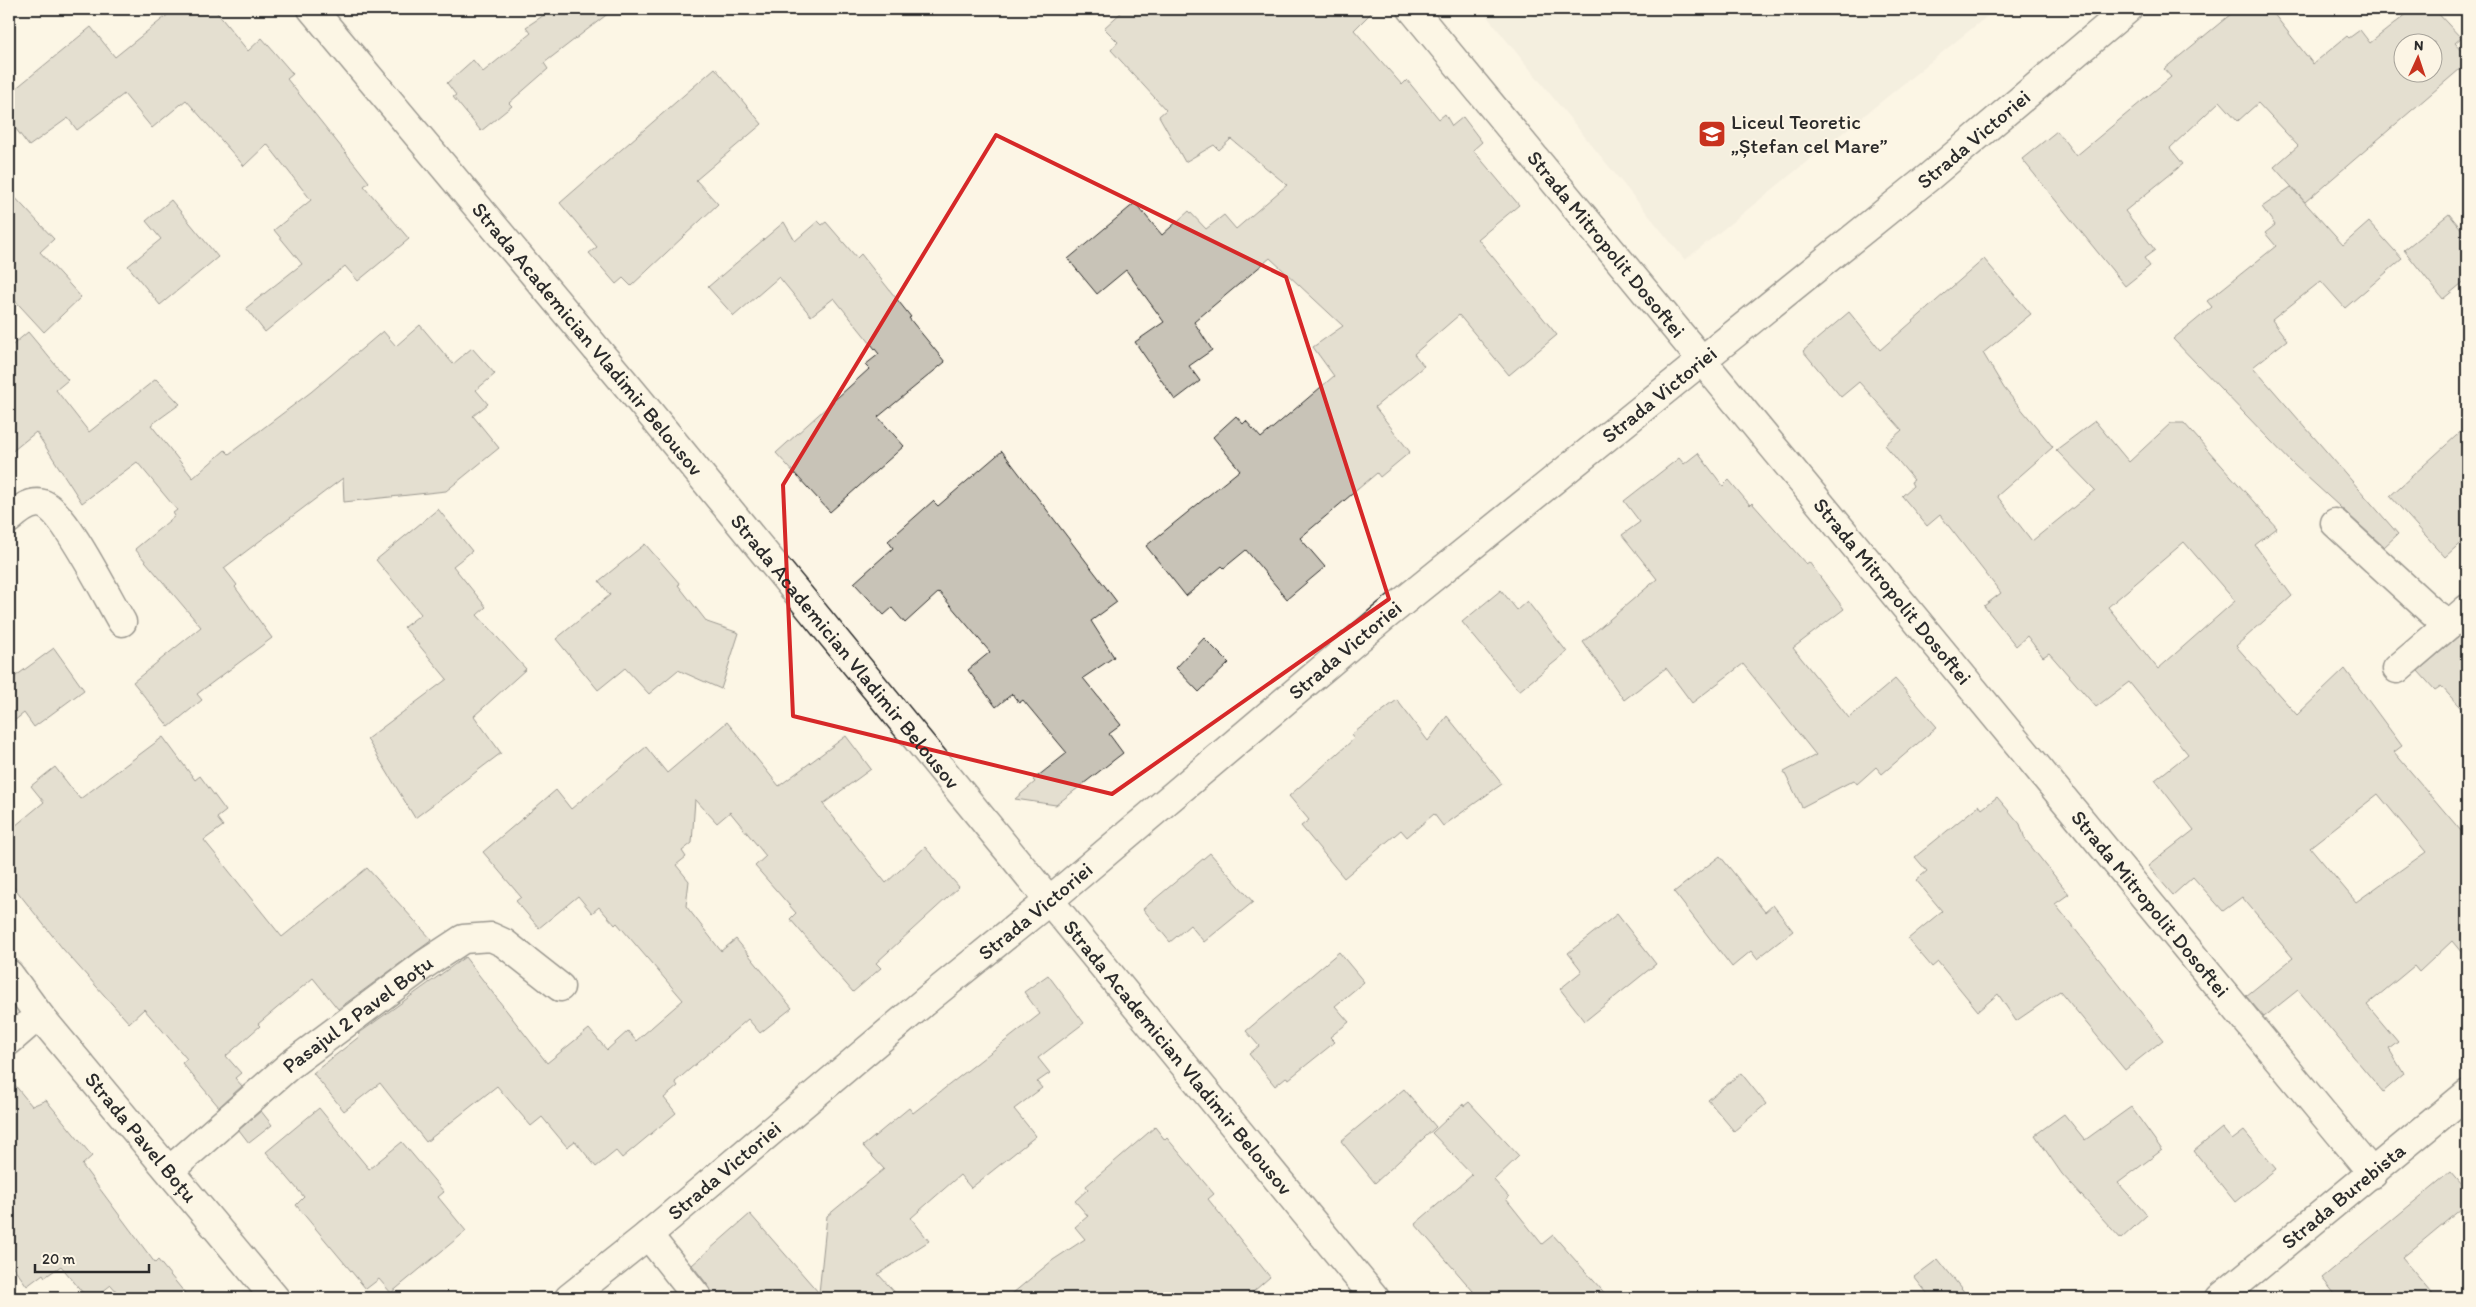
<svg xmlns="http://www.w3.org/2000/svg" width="2476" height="1307" viewBox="0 0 2476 1307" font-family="Itim,sans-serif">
  <rect width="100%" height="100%" fill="#fcf5e5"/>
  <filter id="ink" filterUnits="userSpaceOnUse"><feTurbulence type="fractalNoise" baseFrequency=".02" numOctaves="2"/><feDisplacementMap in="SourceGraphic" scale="10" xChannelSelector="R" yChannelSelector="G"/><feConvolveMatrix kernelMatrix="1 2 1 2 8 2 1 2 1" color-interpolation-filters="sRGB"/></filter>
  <g filter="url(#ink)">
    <path fill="#ece6d7" d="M1481,9H1996L1685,260Z"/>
    <g fill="#c8c3b7" stroke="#2b2b2b" fill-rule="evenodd">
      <path d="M175,9H214L248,51L262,38L293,74L287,79L369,182L364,186L409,239L358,281L345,266L265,332L246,308L302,264L274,230L311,200L267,144L244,166L186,100L152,128L124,94L77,130L68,118L29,146L9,120V94L91,27L115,57Z"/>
      <path d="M553,9H614L544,63L548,69L509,103L512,106L481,131L453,97L456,95L447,83L473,60L483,72L531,33L526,27Z"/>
      <path d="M1125,9H1375L1354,30L1402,85L1407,80L1439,119L1445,114L1452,126L1463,117L1482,142L1473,150L1519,205L1478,239L1557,335L1509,375L1459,315L1414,354L1424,366L1375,407L1410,452L1380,477L1377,473L1300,538L1325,567L1287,599L1246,550L1224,568L1222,566L1186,596L1146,546L1240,470L1213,437L1236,416L1243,424L1246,421L1261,438L1334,376L1313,347L1343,326L1270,258L1194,322L1212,350L1189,366L1200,381L1175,400L1135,342L1164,322L1126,270L1097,294L1068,259L1135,203L1162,235L1189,211L1206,229L1224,215L1236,229L1287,185L1231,139L1219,150L1214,145L1185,162L1159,116L1166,110L1111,50L1118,42L1104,28Z"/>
      <path d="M2237,9H2270L2313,64L2347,36L2349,38L2360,30L2370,43L2413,9H2434L2461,38L2455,43L2467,56V63L2305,202L2274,167L2298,146L2258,103L2238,121L2220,101L2170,148L2183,164L2125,211L2155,250L2144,258L2150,266L2125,286L2022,159L2057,131L2076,156L2171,77L2164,69ZM2404,42H2434V72H2404Z"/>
      <path d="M715,68L762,124L696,180L718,204L631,286L623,278L616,284L589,253L597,247L560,203Z"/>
      <path d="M2291,187L2343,245L2369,222L2402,259L2345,308L2321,281L2272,320L2287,340L2253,367L2398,534L2384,547L2294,465L2173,339L2212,307L2207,301L2276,246L2265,233L2275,225L2262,207Z"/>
      <path d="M9,191L54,239L40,252L81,297L44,332L9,294Z"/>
      <path d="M171,200L218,257L160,305L128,266L161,239L146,221Z"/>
      <path d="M2449,214L2467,236V279L2443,299L2404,250Z"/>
      <path d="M818,221L822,225L826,222L857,258L861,254L911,317L909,318L945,362L878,417L904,446L830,512L776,453L869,369L865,365L879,354L834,298L811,316L779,277L734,316L708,287L784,222L795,241Z"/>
      <path d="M1984,259L2031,314L1983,353L2004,388L2053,447L1997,496L2032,541L2095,490L2056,450L2095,421L2129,462L2171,423H2184L2277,528L2255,545L2292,596L2236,646L2297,715L2345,669L2402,746L2394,752L2467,838V959L2452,941L2419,972L2414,966L2367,1005L2398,1042L2389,1049L2404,1074L2383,1092L2298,990L2264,1017L2246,996L2293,958L2242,897L2223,911L2193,877L2173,895L2148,866L2194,830L2155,780L2188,754L2129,682L2096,707L2049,653L2043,657L2027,636L2016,646L1984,606L2001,593L1940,515L1927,526L1902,496L1913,486L1911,482L1914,480L1885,445L1902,430L1859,382L1841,397L1803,351L1849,312L1880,350ZM2184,542L2235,601L2158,669L2108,607ZM2378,794L2426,852L2356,902L2310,847Z"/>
      <path d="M420,325L453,364L472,348L495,374L476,390L488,404L473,416L499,448L446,491L344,502L343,478L224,568L237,585L235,587L272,638L197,694L202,700L169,727L133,682L201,627L135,549L175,516L173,513L177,510L137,462L82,503L36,432L9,454V348L28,332L68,380L56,390L89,432L156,379L180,404L151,425L193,478L225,450L229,454L311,392L383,331L396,346Z"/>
      <path d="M2467,426V537L2445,557L2390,496Z"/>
      <path d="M1002,451L1117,602L1091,621L1114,657L1083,678L1121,725L1109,734L1123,753L1056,805L1015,799L1035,782L1033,780L1067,753L1023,700L1019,703L1012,694L996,707L968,670L990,652L939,592L905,623L892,608L884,615L854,583L893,548L888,541L933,501L938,506Z"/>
      <path d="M1698,453L1723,486L1729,480L1750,505L1752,503L1806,564L1809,562L1844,609L1793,648L1849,718L1895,679L1937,727L1882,774L1876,767L1857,784L1854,780L1802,807L1784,772L1816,755L1743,664L1692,703L1666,668L1624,700L1583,642L1657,579L1622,535L1640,522L1624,501L1679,458L1684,464Z"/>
      <path d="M438,509L472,551L453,566L486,607L477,615L526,669L474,716L501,753L415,818L367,739L447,679L404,627L421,614L376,560Z"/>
      <path d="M645,544L680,584L678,585L707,622L739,633L721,689L678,670L649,694L625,668L598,690L556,639L610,595L599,581Z"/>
      <path d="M1501,590L1517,610L1527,601L1567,652L1519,691L1462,622Z"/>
      <path d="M2467,629V715L2441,686L2435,690L2418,671Z"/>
      <path d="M1204,638L1229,663L1199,692L1176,668Z"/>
      <path d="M54,648L84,690L34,727L24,713L9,725V681Z"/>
      <path d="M1397,700L1428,741L1447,716L1502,784L1443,826L1434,814L1407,837L1401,830L1344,878L1301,826L1309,820L1289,796L1354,739L1351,735Z"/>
      <path d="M727,722L779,786L846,736L871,769L823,804L886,883L925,847L959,887L876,963L881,968L853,992L790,919L796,913L755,866L766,856L730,812L717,823L695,799L692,843L682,851L686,857L676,865L689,881L686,906L721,951L736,939L792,1008L760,1033L748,1019L675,1082L678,1086L664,1098L676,1113L622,1158L616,1151L596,1167L575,1141L567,1147L542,1117L531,1126L497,1086L426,1142L380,1083L344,1111L313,1073L360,1036L358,1034L465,957L547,1063L589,1029L607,1050L628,1031L636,1041L683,1000L617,923L615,925L599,907L592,913L578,896L539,928L516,901L521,897L483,852L556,790L571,809L646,747L667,773Z"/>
      <path d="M163,737L195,780L200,776L226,811L217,818L223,826L204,840L282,937L367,868L432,940L338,1009L313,978L258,1024L260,1026L226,1056L241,1073L235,1078L242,1086L219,1107L182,1063L187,1059L144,1009L129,1023L63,949L9,881V831L44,802L31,786L55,767L80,799Z"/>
      <path d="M1997,797L2020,824L2025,839L2069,894L2055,904L2163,1040L2125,1070L2060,991L2016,1021L1998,994L1978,1011L1938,962L1932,967L1908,939L1942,911L1916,880L1927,871L1915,857L1979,805L1982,809Z"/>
      <path d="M1210,853L1253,902L1204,942L1190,925L1170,942L1143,909Z"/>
      <path d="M1720,856L1765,912L1773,905L1793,931L1757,959L1751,951L1732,967L1674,892Z"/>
      <path d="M1617,914L1656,964L1585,1021L1560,989L1582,971L1568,953Z"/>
      <path d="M1339,952L1364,982L1335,1006L1349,1022L1330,1037L1335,1042L1289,1079L1286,1077L1275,1086L1249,1054L1259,1046L1246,1031Z"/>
      <path d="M1048,975L1084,1023L1038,1058L1050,1073L1037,1082L1042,1088L1014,1109L1036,1136L971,1188L960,1175L911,1218L929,1241L878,1274L900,1298H713L710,1288L692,1265L750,1214L819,1293L827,1216L884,1169L863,1146L909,1108L913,1113L1040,1014L1024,992Z"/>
      <path d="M1741,1073L1766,1104L1734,1131L1708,1100Z"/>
      <path d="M9,1078L32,1106L46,1100L92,1156L82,1165L155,1263L158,1260L189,1298H122L111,1285L94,1298H87L61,1266L45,1277L43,1274L27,1286L9,1261Z"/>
      <path d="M1404,1089L1436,1127L1375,1183L1341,1141Z"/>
      <path d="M1469,1102L1519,1156L1494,1180L1509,1197L1506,1199L1542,1244L1553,1235L1609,1298H1479L1415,1224L1472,1175L1432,1133L1463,1104L1464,1106Z"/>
      <path d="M2131,1107L2162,1150L2118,1183L2147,1215L2121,1239L2062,1174L2035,1135L2064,1114L2085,1140Z"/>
      <path d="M319,1108L369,1169L402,1142L444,1192L438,1197L466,1231L391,1293L379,1279L366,1289L296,1205L304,1197L266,1152Z"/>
      <path d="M261,1111L272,1125L249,1143L239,1130Z"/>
      <path d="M1155,1127L1165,1140L1167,1138L1214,1194L1208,1199L1270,1277L1246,1298H1007L1053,1260L1085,1239L1075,1227L1088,1216L1075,1201L1088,1189L1086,1186Z"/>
      <path d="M2222,1128L2232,1140L2244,1131L2276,1169L2235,1202L2194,1151Z"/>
      <path d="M2450,1172L2467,1192V1204L2402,1258L2436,1298H2338L2322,1278Z"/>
      <path d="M1938,1259L1969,1298H1931L1914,1277Z"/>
    </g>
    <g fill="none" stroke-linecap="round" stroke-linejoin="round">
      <defs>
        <g id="minor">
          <path id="s1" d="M312,9L635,395L1375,1298"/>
          <path id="s2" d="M1412,9L2373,1174"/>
          <path d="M9,519C18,511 30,500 43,504C65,511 108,599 122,622"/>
          <path d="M2335,523L2433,613L2450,624"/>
          <path d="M2397,669L2467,609"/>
          <path d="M9,1041L39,1015"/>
          <path id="s3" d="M170,1170L290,1065L425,964L463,939L491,937L504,943L560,987"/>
          <path d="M648,1235L698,1298"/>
          <path id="s4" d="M569,1298L648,1235L929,998L1050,900L1384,617L1929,177L2128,9"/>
          <path id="s5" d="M2220,1298L2467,1094"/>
        </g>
        <g id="major">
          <path id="s6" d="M9,974L39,1015L275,1298"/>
        </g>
      </defs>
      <use href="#minor" stroke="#2b2b2b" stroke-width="31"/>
      <use href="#major" stroke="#2b2b2b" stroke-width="31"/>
      <use href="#minor" stroke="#fcf5e5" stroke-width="28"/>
      <use href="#major" stroke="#fcf5e5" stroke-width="28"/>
    </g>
  </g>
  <path d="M0 0H2476V1307H0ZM996,135L1286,277L1389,599L1112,794L793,716L783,485Z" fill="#fcf5e5" fill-opacity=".55" fill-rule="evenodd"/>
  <path fill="none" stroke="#d62828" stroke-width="4" stroke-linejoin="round" d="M996,135L1286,277L1389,599L1112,794L793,716L783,485Z"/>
  <defs>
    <symbol id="school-square" viewBox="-11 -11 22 22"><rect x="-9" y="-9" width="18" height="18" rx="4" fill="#c8321e" stroke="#fcf5e5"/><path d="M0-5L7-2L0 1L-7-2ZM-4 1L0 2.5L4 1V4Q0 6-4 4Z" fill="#fff"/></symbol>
  </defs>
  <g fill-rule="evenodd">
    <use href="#school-square" x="1696" y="118" width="32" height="32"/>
  </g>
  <g text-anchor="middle" stroke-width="4" stroke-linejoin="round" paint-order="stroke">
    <g font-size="21" fill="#2b2b2b" stroke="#fcf5e5" text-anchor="start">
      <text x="1731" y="129">Liceul Teoretic<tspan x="1731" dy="24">„Ștefan cel Mare”</tspan></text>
    </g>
    <g font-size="21" fill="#2b2b2b" stroke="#fcf5e5">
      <text dy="7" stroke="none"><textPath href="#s4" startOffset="1821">Strada Victoriei</textPath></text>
      <text dy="7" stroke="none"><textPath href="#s2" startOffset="305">Strada Mitropolit Dosoftei</textPath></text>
      <text dy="7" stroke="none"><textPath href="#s1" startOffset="430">Strada Academician Vladimir Belousov</textPath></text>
      <text dy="7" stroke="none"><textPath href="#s4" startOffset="1416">Strada Victoriei</textPath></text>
      <text dy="7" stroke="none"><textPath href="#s2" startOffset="755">Strada Mitropolit Dosoftei</textPath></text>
      <text dy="7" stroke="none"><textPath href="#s4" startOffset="1011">Strada Victoriei</textPath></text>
      <text dy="7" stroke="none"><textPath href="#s1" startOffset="835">Strada Academician Vladimir Belousov</textPath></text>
      <text dy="7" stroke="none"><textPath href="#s2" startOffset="1160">Strada Mitropolit Dosoftei</textPath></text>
      <text dy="7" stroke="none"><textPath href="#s4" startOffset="606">Strada Victoriei</textPath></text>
      <text dy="7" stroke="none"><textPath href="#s3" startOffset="244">Pasajul 2 Pavel Boțu</textPath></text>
      <text dy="7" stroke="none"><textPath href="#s1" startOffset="1360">Strada Academician Vladimir Belousov</textPath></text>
      <text dy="7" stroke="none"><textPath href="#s6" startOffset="210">Strada Pavel Boțu</textPath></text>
      <text dy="7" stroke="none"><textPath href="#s4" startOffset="201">Strada Victoriei</textPath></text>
      <text dy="7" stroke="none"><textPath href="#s5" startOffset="160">Strada Burebista</textPath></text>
    </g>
  </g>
  <rect width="2476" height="1307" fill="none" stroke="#fcf5e5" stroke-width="30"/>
  <rect x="15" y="15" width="2446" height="1277" fill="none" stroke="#2b2b2b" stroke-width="2" filter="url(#ink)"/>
  <g transform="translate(2418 58) rotate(3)"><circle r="24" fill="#fcf5e5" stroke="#a8a49b"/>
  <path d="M0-4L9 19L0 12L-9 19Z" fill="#c8321e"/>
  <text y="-8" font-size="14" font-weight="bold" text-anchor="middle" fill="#2b2b2b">N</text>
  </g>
  <path d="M35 1264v8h114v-8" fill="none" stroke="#2b2b2b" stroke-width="2.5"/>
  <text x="42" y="1264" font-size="15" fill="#2b2b2b" stroke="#fcf5e5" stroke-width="4" paint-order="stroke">20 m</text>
</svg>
